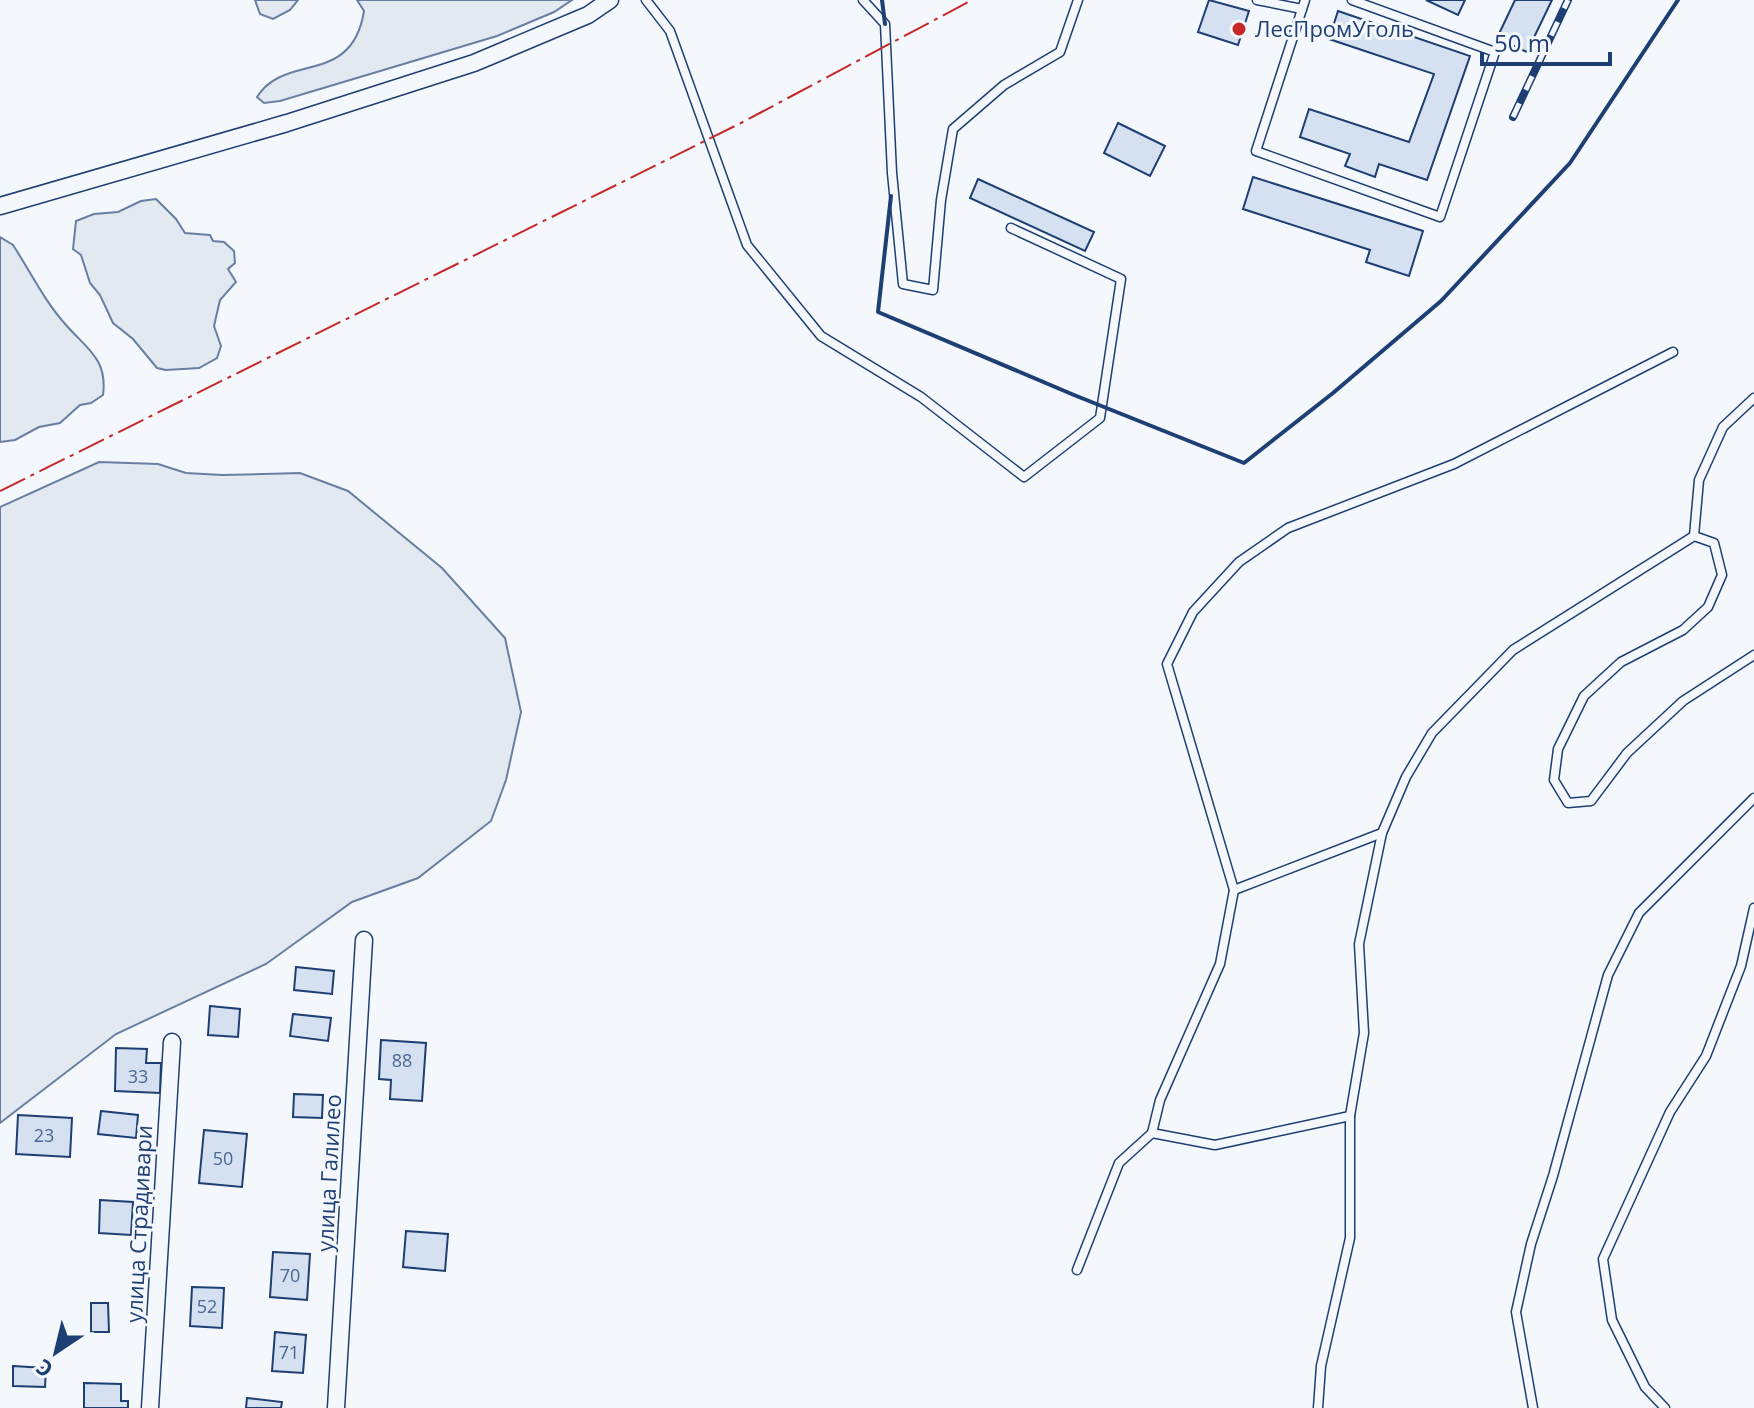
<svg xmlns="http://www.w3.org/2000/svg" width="1754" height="1408" viewBox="0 0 1754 1408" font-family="'Open Sans',sans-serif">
  <rect width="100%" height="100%" fill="#f4f7fb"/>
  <g fill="#e3e9f0" stroke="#687fa3" stroke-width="2">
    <path d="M255,0H298L290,10L273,19L260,14Z"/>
    <path d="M357,0H572L554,12L497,36L280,101L264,103L257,97C285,52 352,87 364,11Z"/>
    <path d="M156,199L176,219L185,233L210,235L213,241L224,242L234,251L235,263L228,269L236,282L220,300L214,326L221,346L217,358L199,368L166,370L157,368L133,339L113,323L100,295L90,283L81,255L73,249L76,221L94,214L118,212L141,201Z"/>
    <path d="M0,237L13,245C30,271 45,302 66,325C86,348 108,359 103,395L91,403L80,405L60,423L39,427L15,440L0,442Z"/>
    <path d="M99,462L158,464L186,473L222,475L300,473L348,491L442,568L505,638L521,712L506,780L491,821L418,878L352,902L266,964L116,1034L0,1123V507Z"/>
  </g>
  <g fill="#d5e0f0" stroke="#1d3f73" stroke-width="2">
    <path d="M1209,0L1249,11L1238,45L1198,32Z"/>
    <path d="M1426,0H1465L1458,15Z"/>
    <path d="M1515,0H1552L1527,52L1497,38Z"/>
    <path d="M1338,11L1470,56L1427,180L1379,164L1375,177L1345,166L1350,154L1300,137L1309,109L1409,142L1434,74L1329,39Z"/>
    <path d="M1118,123L1165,146L1150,176L1104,153Z"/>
    <path d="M1253,177L1423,231L1409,276L1366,262L1370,250L1243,209Z"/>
    <path d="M978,179L1094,232L1085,251L970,198Z"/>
    <path d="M296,967L334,971L332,994L294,990Z"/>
    <path d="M210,1006L240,1009L238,1037L208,1035Z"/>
    <path d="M293,1014L331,1018L328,1041L290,1036Z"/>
    <path d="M381,1040L426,1043L422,1101L390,1099L391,1080L379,1079Z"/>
    <path d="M116,1048L147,1049L146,1063H161L160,1093L115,1091Z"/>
    <path d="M294,1094L323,1095L322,1118L293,1117Z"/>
    <path d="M101,1111L138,1115L136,1138L98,1134Z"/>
    <path d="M18,1115L72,1118L70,1157L16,1154Z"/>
    <path d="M204,1130L247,1134L242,1187L199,1183Z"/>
    <path d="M100,1200L133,1202L131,1235L99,1233Z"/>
    <path d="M406,1231L448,1234L445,1271L403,1267Z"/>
    <path d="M273,1252L310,1254L307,1300L270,1297Z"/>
    <path d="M192,1287L224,1288L222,1328L190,1326Z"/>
    <path d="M91,1303H108L109,1332H91Z"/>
    <path d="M275,1332L306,1335L303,1373L272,1371Z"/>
    <path d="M13,1366L46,1368L45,1387L13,1386Z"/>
    <path d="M84,1383L121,1384V1401H128V1408H84Z"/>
    <path d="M247,1398L282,1402L281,1408H246Z"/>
  </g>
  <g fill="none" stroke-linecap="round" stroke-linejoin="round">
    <defs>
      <g id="lane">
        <path d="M646,0L670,31L747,245L821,336L921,397L1024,477L1100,418L1121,279L1011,228"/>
        <path d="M863,0L885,24L892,173L903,284L933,290L941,200L953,129L1004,85L1060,52L1078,0"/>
        <path d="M1257,0L1302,9"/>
        <path d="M1305,0L1256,151L1440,217L1495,52L1352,0"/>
        <path d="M1694,536L1699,480L1723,427L1754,398"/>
        <path d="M1234,890L1382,833"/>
        <path d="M1152,1133L1215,1145L1350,1116"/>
        <path d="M1077,1270L1119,1163L1152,1133L1160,1100L1220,964L1234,890L1167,664L1193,612L1239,562L1288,528L1454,464L1673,352"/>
        <path d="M1318,1408L1321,1366L1350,1238V1116L1364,1033L1359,944L1382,833L1406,777L1432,733L1513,650L1694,536L1714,543L1722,575L1708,607L1683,630L1621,662L1584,696L1558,749L1554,780L1568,803L1591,801L1627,753L1683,701L1754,655"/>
        <path d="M1533,1408L1516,1312L1531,1244L1553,1176L1608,975L1639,913L1754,798"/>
        <path d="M1665,1408L1645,1387L1612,1320L1603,1259L1670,1112L1706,1056L1741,966L1754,908"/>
      </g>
      <g id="street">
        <path d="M0,206L287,123L474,63L588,15L610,0"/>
        <path d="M150,1408L172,1042"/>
        <path d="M336,1408L364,940"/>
      </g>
    </defs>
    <use href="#lane" stroke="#1d3f73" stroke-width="11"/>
    <use href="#street" stroke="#1d3f73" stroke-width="19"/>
    <use href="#lane" stroke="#f4f7fb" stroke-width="8"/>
    <use href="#street" stroke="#f4f7fb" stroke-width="16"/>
    <defs>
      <path id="rail" d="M1513,117L1568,0"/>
    </defs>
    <use href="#rail" stroke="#1d3f73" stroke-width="8"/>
    <use href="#rail" stroke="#f4f7fb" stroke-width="5" stroke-dasharray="15" stroke-linecap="butt"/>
    <g stroke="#1d3f73" stroke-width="4">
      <path d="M882,0L885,24"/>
      <path d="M891,196L878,312L1074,395L1244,463L1333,393L1441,301L1570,163L1678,0"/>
    </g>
    <path stroke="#c62828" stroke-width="2" stroke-dasharray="28 6 4 6" stroke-linecap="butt" d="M0,491L741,123L972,0"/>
  </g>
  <circle fill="#c62828" stroke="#f4f7fb" stroke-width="3" cx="1239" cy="29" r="8"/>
  <g text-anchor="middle" stroke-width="6" stroke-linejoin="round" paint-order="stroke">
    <g font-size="18" fill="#4b6792">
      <text x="402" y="1067">88</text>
      <text x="138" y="1083">33</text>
      <text x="44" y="1142">23</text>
      <text x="223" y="1165">50</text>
      <text x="290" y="1282">70</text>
      <text x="207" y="1313">52</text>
      <text x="289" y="1359">71</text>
    </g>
    <g font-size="22" fill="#1d3f73" stroke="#f4f7fb" text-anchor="start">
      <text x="1255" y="37">ЛесПромУголь</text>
    </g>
    <g font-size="22" fill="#1d3f73" stroke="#f4f7fb">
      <text transform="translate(329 1173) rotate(-87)" y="8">улица Галилео</text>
      <text transform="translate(139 1224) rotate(-87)" y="8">улица Страдивари</text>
    </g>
  </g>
  <g transform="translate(56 1352) rotate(215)" stroke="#f4f7fb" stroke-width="6" paint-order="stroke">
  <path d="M0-6L14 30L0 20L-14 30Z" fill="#1d3f73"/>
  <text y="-12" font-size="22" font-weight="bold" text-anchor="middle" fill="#1d3f73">С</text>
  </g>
  <path d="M1482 52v12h128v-12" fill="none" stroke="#1d3f73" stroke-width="4"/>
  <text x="1494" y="52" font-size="24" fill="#1d3f73" stroke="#f4f7fb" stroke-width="6" paint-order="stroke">50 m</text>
</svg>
